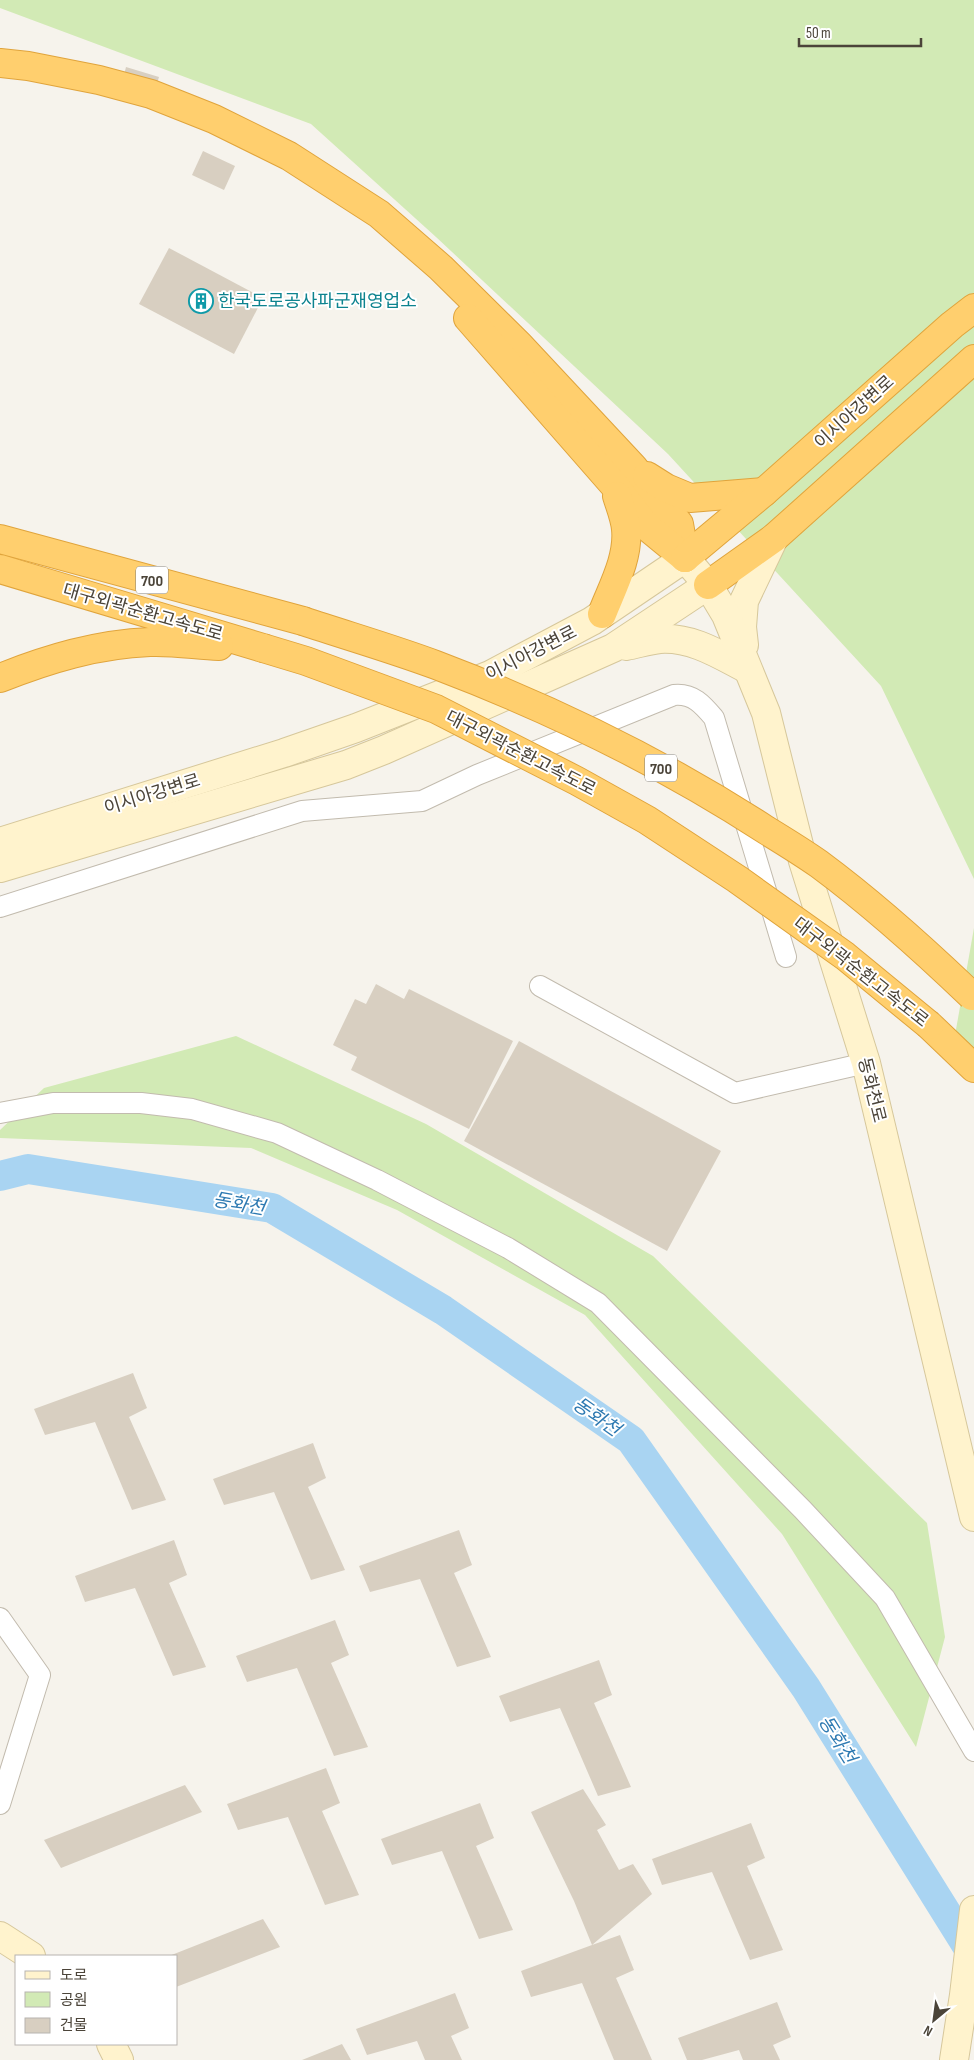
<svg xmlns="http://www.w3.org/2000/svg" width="974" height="2060" viewBox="0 0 974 2060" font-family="'Sofia Sans Condensed','Noto Sans KR',sans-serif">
  <rect width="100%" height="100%" fill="#f6f3ec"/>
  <g fill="#d2eab5">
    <path d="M0,0H974V879L881,686L668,454L436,237L311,124L0,8Z"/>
    <path d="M974,928V1082L952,1052Z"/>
    <path d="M236,1036L426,1124L653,1256L927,1523L945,1637L916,1747L782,1534L585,1315L397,1210L251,1148L0,1138V1130L44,1088Z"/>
  </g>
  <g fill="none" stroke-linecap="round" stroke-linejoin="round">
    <path stroke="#a9d4f2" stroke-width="30" d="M0,1176L28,1169L272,1208L443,1310L631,1440L806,1688L974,1957"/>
  </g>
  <g fill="#d8cfc1">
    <path d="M126,67L159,77L151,103L119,94Z"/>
    <path d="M203,151L235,166L224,190L192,175Z"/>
    <path d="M169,248L263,298L234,354L139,304Z"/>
    <path d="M376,984L404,999L409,989L513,1041L469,1129L351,1070L357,1057L333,1045L355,999L366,1004Z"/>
    <path d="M519,1041L721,1151L667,1251L464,1141Z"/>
    <path d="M133,1373L147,1408L129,1417L166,1500L132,1510L95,1422L45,1435L34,1409Z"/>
    <path d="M313,1443L326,1478L308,1487L345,1570L311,1580L274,1492L224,1505L213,1479Z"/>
    <path d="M459,1530L472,1565L454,1573L491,1657L457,1667L420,1579L370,1592L359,1566Z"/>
    <path d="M174,1540L187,1575L169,1583L206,1667L173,1676L135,1588L85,1602L75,1576Z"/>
    <path d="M335,1620L349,1655L331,1663L368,1747L334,1756L297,1668L247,1682L236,1656Z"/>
    <path d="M599,1660L612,1695L594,1703L631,1787L598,1796L560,1708L510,1722L499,1696Z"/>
    <path d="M326,1768L340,1803L322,1811L359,1895L325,1905L288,1817L238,1830L227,1804Z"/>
    <path d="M185,1785L202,1812L61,1868L44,1840Z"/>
    <path d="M583,1789L606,1825L597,1830L619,1870L633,1864L652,1894L592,1945L620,1935L634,1970L616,1978L652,2060H614L582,1983L531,1997L521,1971L592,1945L574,1901L531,1812Z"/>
    <path d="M480,1803L494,1838L476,1846L513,1930L479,1939L442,1851L392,1865L381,1839Z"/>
    <path d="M751,1823L765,1858L747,1866L783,1950L750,1960L712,1872L662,1885L652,1859Z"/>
    <path d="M263,1919L280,1947L176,1987V1956H169Z"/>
    <path d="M455,1993L469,2028L451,2036L462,2060H425L417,2041L367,2055L356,2029Z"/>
    <path d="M777,2002L791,2037L773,2045L780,2060H743L739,2050L702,2060H687L678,2038Z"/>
    <path d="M342,2044L351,2060H302Z"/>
  </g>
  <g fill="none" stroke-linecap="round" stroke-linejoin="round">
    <defs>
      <g id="street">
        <path d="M0,907L302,811L422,801L477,775L674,695C693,693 703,705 714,718L786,957"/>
        <path d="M540,986L735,1093L866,1063"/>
        <path d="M0,1113L53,1103H141L192,1109L277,1133L377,1180L508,1248L598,1303L803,1510L885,1598L974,1751"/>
        <path d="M0,1618L40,1675L0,1804"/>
      </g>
      <g id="secondary">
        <path d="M744,645L742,627L744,601L774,538"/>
        <path d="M626,646C637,644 649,640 660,639C693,637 720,655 747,669"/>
        <path d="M0,842L284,753L356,728L490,675L592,621L685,558L708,585L726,615L766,713L803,861L866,1063L974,1517"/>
        <path d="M0,868L346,765L384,750L613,648L708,585"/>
        <path d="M0,1936L31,1956"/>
        <path d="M111,2044L119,2060"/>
        <path d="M954,2060L964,1995L974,1910"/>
      </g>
      <g id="highway">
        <path d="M0,63L28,66L99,80L151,94L214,119L289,156L379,214L441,268L520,346L633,467L679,524L685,558"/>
        <path d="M468,318L614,485L646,526L685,558"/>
        <path d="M647,476L666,488L690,498L764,492"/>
        <path d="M0,539L303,621"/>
        <path d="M685,558L764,492L952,325L974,308"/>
        <path d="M0,569L263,648"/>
        <path d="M708,585L774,538L974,359"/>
        <path d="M602,614C612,588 629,558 626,529C625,518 620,506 617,496"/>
        <path d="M0,678C48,659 97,644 150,642C173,641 196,645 219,646"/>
        <path d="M929,1025L974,1068"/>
      </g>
    </defs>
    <use href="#street" stroke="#c2bbae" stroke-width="22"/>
    <use href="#secondary" stroke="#d6c79b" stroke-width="30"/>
    <use href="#highway" stroke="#e0a43c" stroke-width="30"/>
    <use href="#street" stroke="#fff" stroke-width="20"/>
    <use href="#secondary" stroke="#fff3cd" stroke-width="28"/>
    <use href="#highway" stroke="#ffcf6e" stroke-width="28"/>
    <defs>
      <g id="highway-bridge">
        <path d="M303,621C348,636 393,649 436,665C552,709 663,763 766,830C784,841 802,852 819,864C873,904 923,949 972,996"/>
        <path d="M263,648L306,661L436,709L577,781L647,820L737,879L845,956L929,1025"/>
      </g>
    </defs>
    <use href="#highway-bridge" stroke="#e0a43c" stroke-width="30" stroke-linecap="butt"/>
    <use href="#highway-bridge" stroke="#ffcf6e" stroke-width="28"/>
  </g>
  <defs>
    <symbol id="building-ring" viewBox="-11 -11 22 22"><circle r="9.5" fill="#fff" stroke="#0f9aa8" stroke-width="1.5"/><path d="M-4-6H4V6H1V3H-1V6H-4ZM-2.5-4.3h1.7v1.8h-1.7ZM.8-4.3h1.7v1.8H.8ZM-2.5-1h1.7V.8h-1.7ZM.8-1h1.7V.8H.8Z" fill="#0f9aa8"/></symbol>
  </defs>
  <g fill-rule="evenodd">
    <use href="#building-ring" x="187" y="287" width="28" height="28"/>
  </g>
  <g text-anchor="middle" stroke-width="4" stroke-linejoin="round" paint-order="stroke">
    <g fill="#fff" stroke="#817c74" stroke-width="1">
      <rect x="136" y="566.5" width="32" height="27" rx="4"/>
      <rect x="645" y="754.5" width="32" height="27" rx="4"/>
    </g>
    <g font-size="16" font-weight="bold" fill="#4b4439">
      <text x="152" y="586">700</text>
      <text x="661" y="774">700</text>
    </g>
    <g font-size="18" fill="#0d838f" stroke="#fff" text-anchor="start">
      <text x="218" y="307">한국도로공사파군재영업소</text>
    </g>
    <g font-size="18" fill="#4b4439" stroke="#fff">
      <text transform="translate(854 412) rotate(-42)" y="6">이시아강변로</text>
      <text transform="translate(143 612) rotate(16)" y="6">대구외곽순환고속도로</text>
      <text transform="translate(531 653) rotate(-27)" y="6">이시아강변로</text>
      <text transform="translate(521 753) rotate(27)" y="6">대구외곽순환고속도로</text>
      <text transform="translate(152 794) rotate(-17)" y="6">이시아강변로</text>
      <text transform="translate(861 972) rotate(38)" y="6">대구외곽순환고속도로</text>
      <text transform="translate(872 1090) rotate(76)" y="6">동화천로</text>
    </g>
    <g font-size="19" font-style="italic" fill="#2e7ab2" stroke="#fff">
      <text transform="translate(239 1203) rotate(10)" y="7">동화천</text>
      <text transform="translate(597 1416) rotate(35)" y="7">동화천</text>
      <text transform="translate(838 1739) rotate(58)" y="7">동화천</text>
    </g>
  </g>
  <rect x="15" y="1955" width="162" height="90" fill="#ffffff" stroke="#b7b4b0"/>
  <rect x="25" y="1971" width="25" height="8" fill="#fff3cd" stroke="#b7b4b0"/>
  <text x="60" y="1980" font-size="15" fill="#4b4439">도로</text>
  <rect x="25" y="1992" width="25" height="15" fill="#d2eab5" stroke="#b7b4b0"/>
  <text x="60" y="2005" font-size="15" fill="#4b4439">공원</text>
  <rect x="25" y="2018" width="25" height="15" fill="#d8cfc1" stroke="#b7b4b0"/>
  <text x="60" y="2030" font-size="15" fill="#4b4439">건물</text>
  <g transform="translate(934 2020) rotate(209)" stroke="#ffffff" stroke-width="4" paint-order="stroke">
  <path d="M0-4L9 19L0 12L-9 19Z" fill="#4b4439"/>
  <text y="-8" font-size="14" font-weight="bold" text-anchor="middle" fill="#4b4439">N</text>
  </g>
  <path d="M799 38v8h122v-8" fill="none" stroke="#4b4439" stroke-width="2.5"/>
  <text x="806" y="38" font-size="15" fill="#4b4439" stroke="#ffffff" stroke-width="4" paint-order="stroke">50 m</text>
</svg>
